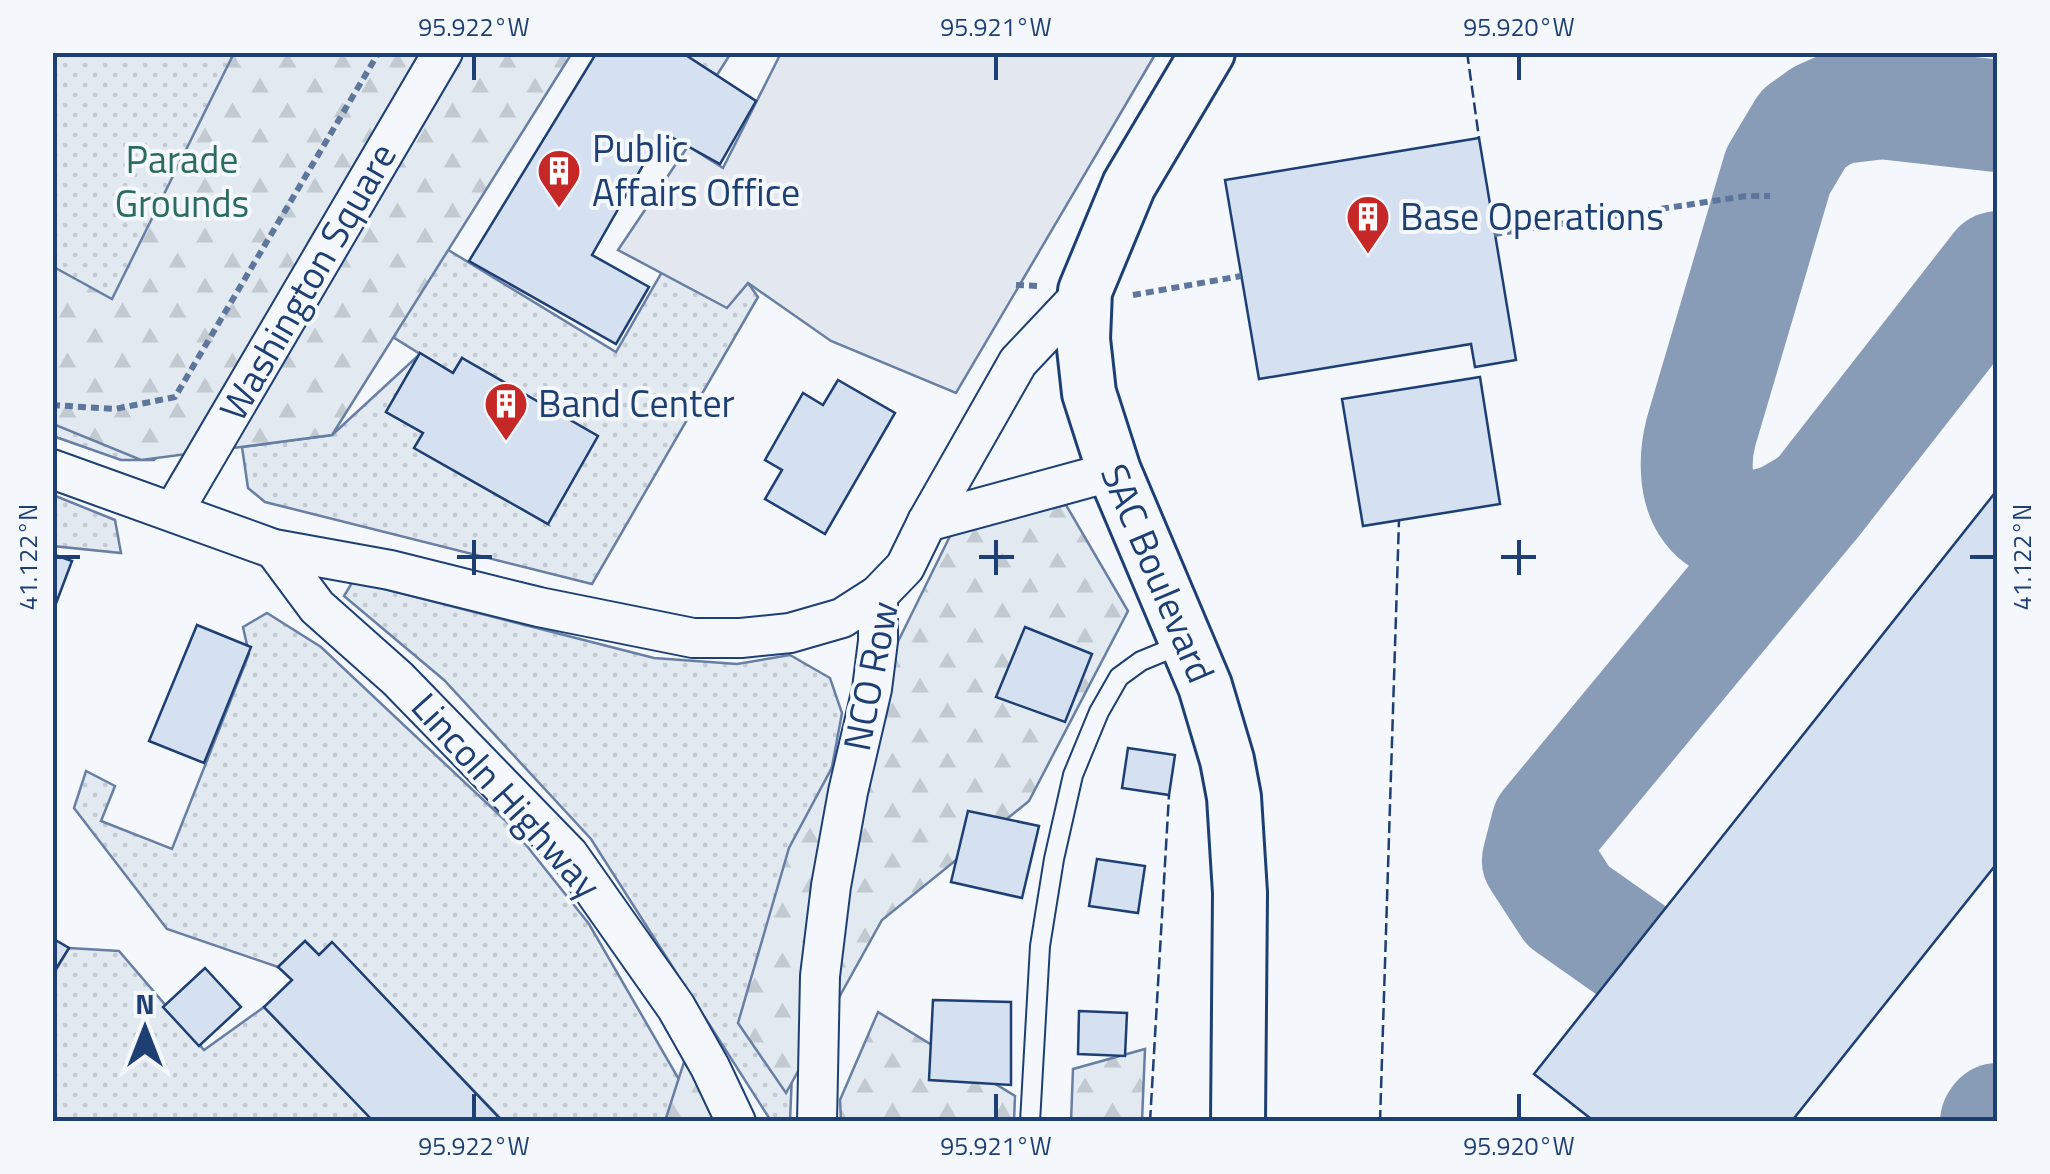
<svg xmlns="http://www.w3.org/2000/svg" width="2050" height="1174" viewBox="0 0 2050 1174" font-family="'Titillium Web',sans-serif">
  <defs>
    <pattern id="grass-dots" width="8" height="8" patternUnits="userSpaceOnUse" patternTransform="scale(2.5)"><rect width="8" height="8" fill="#e3e9f0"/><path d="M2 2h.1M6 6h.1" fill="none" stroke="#c2c9d1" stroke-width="1.8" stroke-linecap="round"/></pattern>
    <pattern id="forest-firs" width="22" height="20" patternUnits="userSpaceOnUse" patternTransform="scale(2.5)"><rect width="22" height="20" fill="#e3e9f0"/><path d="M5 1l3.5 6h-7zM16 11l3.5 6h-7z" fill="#c2c9d1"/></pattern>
  </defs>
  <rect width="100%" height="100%" fill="#f4f7fb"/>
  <g fill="url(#grass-dots)" stroke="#687fa3" stroke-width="2.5" fill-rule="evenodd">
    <path d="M52,53H410L180,435L154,460H121L53,436Z"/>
    <path d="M681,53H731L717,75Z"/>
    <path d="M445,248L616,352L662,272L727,307L748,283L758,297L592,584L265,502L248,488L242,447L332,435L420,354L393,337ZM420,353L453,373L462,358L548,524L415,447L423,433L386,412Z"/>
    <path d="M53,495L115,520L121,553L53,546Z"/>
    <path d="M353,581L654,658L737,664L790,655L830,678L842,713L797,955L790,1121H771L591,839L444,680L344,596Z"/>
    <path d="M267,613L321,647L511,826L589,924L703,1121H503L332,943L319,955L305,941L278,967L167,929L74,808L86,771L115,786L101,821L172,849L249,654L243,627Z"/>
    <path d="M69,948L119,951L204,1050L264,1007L374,1121L53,1122V975Z"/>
  </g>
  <g fill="url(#forest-firs)" stroke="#687fa3" stroke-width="2.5">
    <path d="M234,53H572L332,435L141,460L53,424L52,266L112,299Z"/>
    <path d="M1066,505L1128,611L1029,801L882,920L786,1093L738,1023L789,848L884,670L953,530Z"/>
    <path d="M878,1012L1015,1096L1014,1121H841L840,1100Z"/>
    <path d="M1145,1049L1142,1121L1071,1122L1073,1069Z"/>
    <path d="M684,1062L724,1121H665Z"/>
  </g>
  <path fill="#e3e8f0" stroke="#687fa3" stroke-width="2.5" d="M781,53H1156L956,393L831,341L748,283L727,308L618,250L688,146L723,168Z"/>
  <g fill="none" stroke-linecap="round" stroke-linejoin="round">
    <g stroke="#889bb7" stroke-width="112">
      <path d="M1816,500C1802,508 1789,518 1774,522C1706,543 1687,487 1701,432L1778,171L1803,129L1821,116L1839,108L1882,103L1998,116"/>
      <path d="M1632,951L1568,906L1538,860L1547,825L1816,500L1998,267"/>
      <path d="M1996,1122L1998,1119"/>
    </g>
  </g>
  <g fill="#d5e0f0" stroke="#1d3f73" stroke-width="2.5">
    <path d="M597,52H681L756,101L720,164L662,132L592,255L649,287L616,344L469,261Z"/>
    <path d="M1479,138L1516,360L1475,367L1471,344L1259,379L1225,180Z"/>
    <path d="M420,353L453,373L462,358L598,436L548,524L414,448L423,433L386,412Z"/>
    <path d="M1480,377L1500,504L1363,526L1342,399Z"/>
    <path d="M838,380L895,413L825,534L765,499L782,470L765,460L803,393L823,405Z"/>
    <path d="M1998,489V862L1791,1122H1595L1534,1074Z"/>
    <path d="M52,554L72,561L52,614Z"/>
    <path d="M197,625L251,647L204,763L149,741Z"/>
    <path d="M1025,627L1092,654L1065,722L996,697Z"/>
    <path d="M1128,748L1175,755L1169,795L1122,788Z"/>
    <path d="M968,811L1039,826L1022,898L951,882Z"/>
    <path d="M1097,859L1145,866L1138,913L1089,906Z"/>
    <path d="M52,938L69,948L52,975Z"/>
    <path d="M305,941L319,955L332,942L503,1122H374L264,1007L292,980L278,967Z"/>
    <path d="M205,968L241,1007L199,1046L163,1007Z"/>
    <path d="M933,1000L1011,1002V1085L929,1080Z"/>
    <path d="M1079,1011L1127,1013L1125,1056L1078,1054Z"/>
  </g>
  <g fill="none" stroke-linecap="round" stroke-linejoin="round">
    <defs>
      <path id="lane" d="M1030,1122L1040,946L1054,859L1073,775L1099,712L1119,677L1141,661L1180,645"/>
      <g id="street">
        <path d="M52,469L274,549L390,570L539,607L693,638H741L790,633L842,618L878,595L905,567L927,522L1018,362L1085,291"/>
        <path d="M173,512L443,52"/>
        <path d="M927,522L1114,471"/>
        <path d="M274,549L317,607L398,679L569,855L676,1007L710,1067L736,1122"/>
        <path d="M817,1122L820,976L831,886L848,792L872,689L878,641V595"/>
      </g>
      <g id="secondary">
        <path id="s1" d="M1208,52L1129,185L1085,291L1083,339L1089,393L1114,471L1205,686L1227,760L1234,797L1240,893L1238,1122"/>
      </g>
    </defs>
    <use href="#lane" stroke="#1d3f73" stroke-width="22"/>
    <use href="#street" stroke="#1d3f73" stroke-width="42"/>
    <use href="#secondary" stroke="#1d3f73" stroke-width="58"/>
    <g stroke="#5e769c" stroke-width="6" stroke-dasharray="8 5" stroke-linecap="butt">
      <path d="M1494,234L1746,196H1770"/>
      <path d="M1016,285L1038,286"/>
      <path d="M1133,295L1241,276"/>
      <path d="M52,405L115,409L175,397L379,52"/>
    </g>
    <use href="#lane" stroke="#f4f7fb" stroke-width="18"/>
    <use href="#street" stroke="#f4f7fb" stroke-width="38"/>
    <use href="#secondary" stroke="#f4f7fb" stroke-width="52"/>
    <g stroke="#1d3f73" stroke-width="2.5" stroke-dasharray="12 5" stroke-linecap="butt">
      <path d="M1467,52L1479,138"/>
      <path d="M1150,1122L1169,795"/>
      <path d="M1380,1122L1399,520"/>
    </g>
  </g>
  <path fill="none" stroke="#1d3f73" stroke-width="4" d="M474,55V80M996,55V80M1519,55V80M474,540V575M996,540V575M1519,540V575M55,557H80M457,557H492M979,557H1014M1501,557H1536M1970,557H1995M474,1094V1119M996,1094V1119M1519,1094V1119"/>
  <defs>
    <symbol id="building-pin" viewBox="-11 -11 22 30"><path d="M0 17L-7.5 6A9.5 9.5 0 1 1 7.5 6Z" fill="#c62828" stroke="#f4f7fb"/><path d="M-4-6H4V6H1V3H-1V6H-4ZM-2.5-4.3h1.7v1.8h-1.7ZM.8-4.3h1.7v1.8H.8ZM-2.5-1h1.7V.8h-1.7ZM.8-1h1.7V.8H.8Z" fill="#fff"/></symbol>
  </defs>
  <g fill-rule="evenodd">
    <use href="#building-pin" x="534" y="146" width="50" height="68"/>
    <use href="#building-pin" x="1343" y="192" width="50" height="68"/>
    <use href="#building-pin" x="481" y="379" width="50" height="68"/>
  </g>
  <g text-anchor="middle" stroke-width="8" stroke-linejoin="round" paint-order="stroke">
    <g font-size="38" fill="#1d3f73" stroke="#f4f7fb" text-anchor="start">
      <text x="592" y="162">Public<tspan x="592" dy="44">Affairs Office</tspan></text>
      <text x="1400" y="230">Base Operations</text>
      <text x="538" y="417">Band Center</text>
    </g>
    <g font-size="38" fill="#2c6c60" stroke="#f4f7fb">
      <text x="182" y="173">Parade<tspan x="182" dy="44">Grounds</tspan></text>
    </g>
    <g font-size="38" fill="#1d3f73" stroke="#f4f7fb">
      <text transform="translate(308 282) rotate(-60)" y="13">Washington Square</text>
      <text dy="13" stroke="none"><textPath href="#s1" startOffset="565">SAC Boulevard</textPath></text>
      <text transform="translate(871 676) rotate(-79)" y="13">NCO Row</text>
      <text transform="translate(506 796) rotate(48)" y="13">Lincoln Highway</text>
    </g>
  </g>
  <rect width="2050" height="1174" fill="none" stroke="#f4f7fb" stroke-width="110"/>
  <g transform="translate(145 1029)" stroke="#f4f7fb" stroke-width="8" paint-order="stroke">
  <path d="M0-8L18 38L0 25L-18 38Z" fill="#1d3f73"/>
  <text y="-15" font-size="28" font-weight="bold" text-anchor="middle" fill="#1d3f73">N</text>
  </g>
  <rect x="55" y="55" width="1940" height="1064" fill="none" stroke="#1d3f73" stroke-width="4"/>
  <g font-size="25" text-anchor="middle" fill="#1d3f73">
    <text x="474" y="36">95.922°W</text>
    <text x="996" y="36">95.921°W</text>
    <text x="1519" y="36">95.920°W</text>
    <text transform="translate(28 557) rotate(-90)" y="9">41.122°N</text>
    <text transform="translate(2022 557) rotate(-90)" y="9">41.122°N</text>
    <text x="474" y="1155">95.922°W</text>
    <text x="996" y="1155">95.921°W</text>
    <text x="1519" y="1155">95.920°W</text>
  </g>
</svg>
